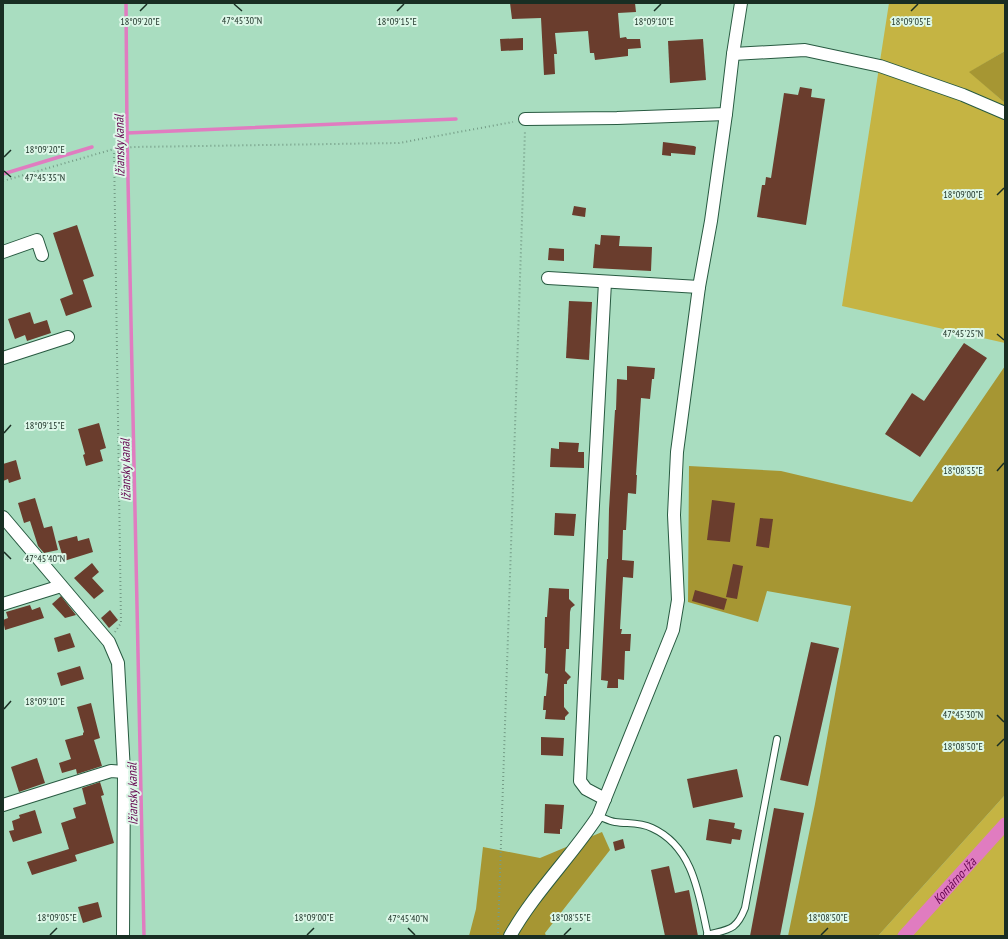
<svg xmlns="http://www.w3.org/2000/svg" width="1008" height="939" viewBox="0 0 1008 939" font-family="'PT Sans Narrow',sans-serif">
  <rect width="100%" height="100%" fill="#a9ddc0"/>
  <g fill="#c5b443">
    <path d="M889,3H1005V51L970,72L1005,103V343L842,306Z"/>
    <path d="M1005,795V936H878Z"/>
  </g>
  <g fill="#a69633">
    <path d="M1005,51V103L969,72Z"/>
    <path d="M1005,366V795L878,936H788L815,804L851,606L767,591L758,622L688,602L689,466L781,471L912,502Z"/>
    <path d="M602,832L610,850L545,933L546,936H469L476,909L483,847L540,858Z"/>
  </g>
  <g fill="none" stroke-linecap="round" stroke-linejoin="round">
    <g stroke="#e07cc0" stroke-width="3.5">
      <path d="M126,3L127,133L144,936"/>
      <path d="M127,133L456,119"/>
      <path d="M3,174L92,147"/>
    </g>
    <path stroke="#e07cc0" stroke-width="13" id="s1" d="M904,936L1005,824"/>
  </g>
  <g fill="#6a3d2d">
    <path d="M510,3H635L636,12L618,13L620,38L626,37L627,39H640L641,48L628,49V56L595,60L594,53H590L588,31L555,33L557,54H554L555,74L544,75L541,18L512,19Z"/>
    <path d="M523,38V50L501,51L500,39Z"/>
    <path d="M703,39L706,80L670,83L668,41Z"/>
    <path d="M800,87L812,89L811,97L825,99L806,225L757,217L762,185H765L766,177L771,178L784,93L798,95Z"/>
    <path d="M663,142L694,146L696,147L695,155L671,153V156L662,155Z"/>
    <path d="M574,206L586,208L585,217L572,215Z"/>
    <path d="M77,225L94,276L83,280L92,307L66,316L60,299L73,294L53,233Z"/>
    <path d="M601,235L620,236L619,246L652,247L651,271L593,268L595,244L600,245Z"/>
    <path d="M549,248L564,249V261L548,260Z"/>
    <path d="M569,301L592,302L589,360L566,358Z"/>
    <path d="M30,312L34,324L47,320L51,333L27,341L25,335L15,339L8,319Z"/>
    <path d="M964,343L987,358L920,457L885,434L912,393L924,401Z"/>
    <path d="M627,366L655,368L654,379H652L650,399L641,398L636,475H637L636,494L628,493L626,530H623L622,560L634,561L633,578L623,577L620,629H622L621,634H631L630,651H625L624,680L618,679V688H607L608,681L601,680L607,559H608L609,509L615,410H616L617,379L627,380Z"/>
    <path d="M99,423L106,448L100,450L103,461L86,466L83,455L85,454L78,429Z"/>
    <path d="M559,442L579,443L578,452H584V468L550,467L551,448L559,449Z"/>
    <path d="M16,460L21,479L9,483L8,479L3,481V464Z"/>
    <path d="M35,498L44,528L52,526L58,550L44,553L38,546L30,521L24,523L18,503Z"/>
    <path d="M712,500L735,503L730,542L707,540Z"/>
    <path d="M555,513L576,514L574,536L554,535Z"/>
    <path d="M760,518L773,519L769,548L756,546Z"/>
    <path d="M77,536L78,541L89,538L93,552L64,561L58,541Z"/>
    <path d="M92,563L99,572L92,578L104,591L94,599L74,578Z"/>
    <path d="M733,564L743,566L737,599L726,597Z"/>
    <path d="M549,588L569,589V599L575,605L571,608L570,612L569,649H566L565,671L571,677L567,681V684H564V707L569,713L565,717V720L545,719L546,710H543L544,696H546L548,674L545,673L546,648H544L545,617H547Z"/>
    <path d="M695,590L727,599L724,610L692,601Z"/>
    <path d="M61,596L76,615L65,618L52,604Z"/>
    <path d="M30,605L32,610L40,607L44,618L5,630L3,620L8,618L6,612Z"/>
    <path d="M110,610L118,620L109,628L101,618Z"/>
    <path d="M70,633L75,647L58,652L54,638Z"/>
    <path d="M811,642L839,648L808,786L780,780Z"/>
    <path d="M80,666L84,679L61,686L57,673Z"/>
    <path d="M91,703L100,738L94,740L102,766L77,774L76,769L62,773L59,763L71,759L65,740L83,735V733L84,732L77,707Z"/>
    <path d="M541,737L564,738L563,756L541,755Z"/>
    <path d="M37,758L45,783L19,792L11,767Z"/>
    <path d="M737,769L743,797L693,808L687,779Z"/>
    <path d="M100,782L104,795L101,796L114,843L75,855L77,861L32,875L27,862L69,849L61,823L76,818L73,808L86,804L82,788Z"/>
    <path d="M545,804L564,805L562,829H560V834L544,833Z"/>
    <path d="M774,808L804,813L780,936H750Z"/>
    <path d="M35,810L42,833L13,842L9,831L14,830L12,821L20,818L19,815Z"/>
    <path d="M709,819L735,823L734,828L742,830L740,840L732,839L731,844L706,840Z"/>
    <path d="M623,839L625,848L615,851L613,842Z"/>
    <path d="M669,866L675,893L689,890L698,936H665L651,870Z"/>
    <path d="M98,902L102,917L83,923L78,907Z"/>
  </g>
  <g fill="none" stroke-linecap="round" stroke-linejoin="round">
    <defs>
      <g id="service">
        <path d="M598,816C604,818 609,821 615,822C628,824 639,822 652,828C694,847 699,896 708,936"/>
        <path d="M707,935C729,929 736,931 745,908L777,739"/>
      </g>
      <g id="minor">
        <path d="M733,54L805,50L880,66L963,95L1005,113"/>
        <path d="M525,119L617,118L726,114"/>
        <path d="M3,252L37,240L42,255"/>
        <path d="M548,278L699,287"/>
        <path d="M605,282L592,524L580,781L586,789L605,799"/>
        <path d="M3,358L68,337"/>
        <path d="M3,517L109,642L118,663L124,772L123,936"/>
        <path d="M3,604L61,586"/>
        <path d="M3,805L111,771L124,772"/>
        <path d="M510,936C534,893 571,857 598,816L673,630L678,600L674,515L677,452L699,287L711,221L726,114L733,54L741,3"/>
      </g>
    </defs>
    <use href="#service" stroke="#285a41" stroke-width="8"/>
    <use href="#minor" stroke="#285a41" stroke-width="14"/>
    <g stroke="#749c86" stroke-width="2" stroke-dasharray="1 3" stroke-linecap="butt">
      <path d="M114,149L121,623L115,632"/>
      <path d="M3,181L114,149L134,147L399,143L513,122"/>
      <path d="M498,933L525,130"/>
    </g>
    <use href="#service" stroke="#fff" stroke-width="6"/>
    <use href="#minor" stroke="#fff" stroke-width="12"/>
  </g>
  <path fill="none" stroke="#192e23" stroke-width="1.5" d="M234,4L242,11M140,11L147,4M397,11L404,4M654,11L661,4M911,11L918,4M4,157L11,150M4,171L11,177M997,195L1004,188M997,334L1004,340M4,433L11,425M997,471L1004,463M4,552L11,559M4,709L11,701M997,715L1004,722M997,746L1004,739M408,928L415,935M50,935L57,928M307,935L314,928M564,935L571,928M821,935L828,928"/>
  <g text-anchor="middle" stroke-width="4" stroke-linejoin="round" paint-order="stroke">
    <g font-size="13" font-style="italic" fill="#64054f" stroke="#ddf7e8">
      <text transform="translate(119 146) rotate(-91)" y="5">Ižiansky kanál</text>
      <text transform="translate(125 470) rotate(-91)" y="5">Ižiansky kanál</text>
      <text transform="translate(132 794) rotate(-91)" y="5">Ižiansky kanál</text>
      <text dy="5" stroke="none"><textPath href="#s1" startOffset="75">Komárno-Iža</textPath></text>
    </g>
  </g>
  <g font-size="10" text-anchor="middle" fill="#192e23" stroke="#ddf7e8" stroke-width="4" stroke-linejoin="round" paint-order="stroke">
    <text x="242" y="24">47°45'30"N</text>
    <text x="140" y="25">18°09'20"E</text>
    <text x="397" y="25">18°09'15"E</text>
    <text x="654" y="25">18°09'10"E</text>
    <text x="911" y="25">18°09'05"E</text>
    <text x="45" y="153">18°09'20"E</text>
    <text x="45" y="181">47°45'35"N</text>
    <text x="963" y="198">18°09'00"E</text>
    <text x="963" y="337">47°45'25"N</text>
    <text x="45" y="429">18°09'15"E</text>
    <text x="963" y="474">18°08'55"E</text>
    <text x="45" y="562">47°45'40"N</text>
    <text x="45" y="705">18°09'10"E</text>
    <text x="963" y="718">47°45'30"N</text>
    <text x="963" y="750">18°08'50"E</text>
    <text x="57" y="921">18°09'05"E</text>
    <text x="314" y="921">18°09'00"E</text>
    <text x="571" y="921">18°08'55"E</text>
    <text x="828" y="921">18°08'50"E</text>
    <text x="408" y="922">47°45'40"N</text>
  </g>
  <rect width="1008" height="939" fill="none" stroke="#192e23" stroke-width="8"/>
</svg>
